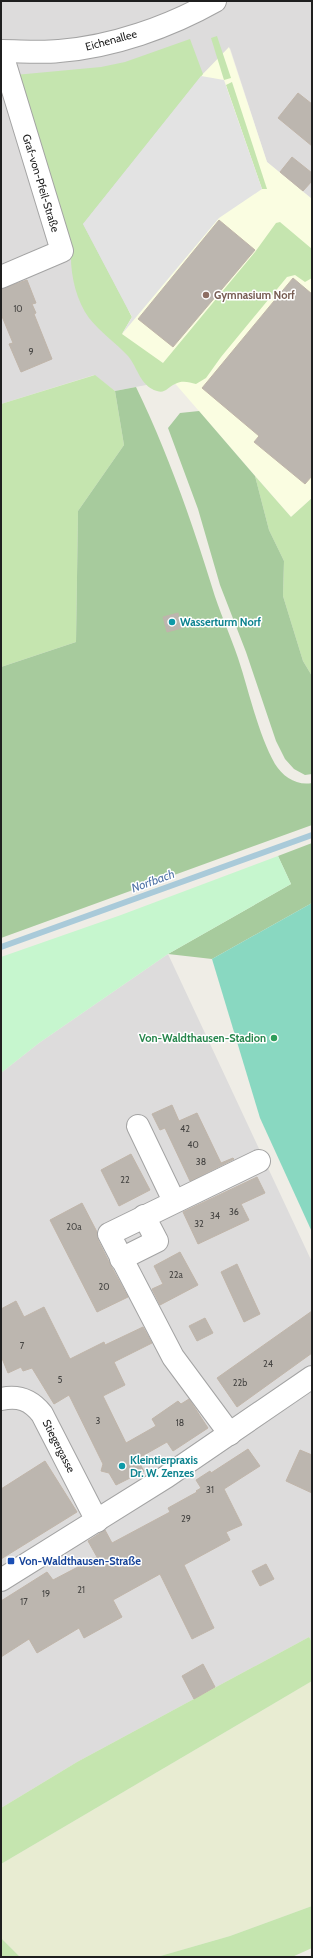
<svg xmlns="http://www.w3.org/2000/svg" width="313" height="1958" viewBox="0 0 313 1958" font-family="Cabin,sans-serif">
  <rect width="100%" height="100%" fill="#efede6"/>
  <g fill="#dddcdc">
    <path d="M1,1H312V199L267,162L230,48L201,76L172,380L115,391L94,375L1,404Z"/>
    <path d="M168,954L312,1262V1642L309,1637L77,1762L1,1808V1073L39,1043Z"/>
  </g>
  <path fill="#fafde1" d="M229,47L267,162L312,199V498L291,517L172,380L120,338L201,76Z"/>
  <path fill="#e8ecd2" d="M312,1681V1906L230,1936L157,1957H20L1,1938V1864Z"/>
  <g fill="#c5e5af">
    <path d="M217,36L231,78L224,80L211,38Z"/>
    <path d="M190,39L203,74L83,224L132,317L122,334L163,363L255,252L276,223L280,222L312,249V278L305,282L295,275L287,277L221,357L206,378L196,384C189,382 182,380 175,384C168,387 165,394 157,391C140,386 138,368 128,356C116,343 100,332 89,318C76,300 70,274 71,251L15,75L101,67L125,62Z"/>
    <path d="M232,82L267,189H262L226,85Z"/>
    <path d="M95,375L115,391L124,445L78,511L76,642L1,667V404Z"/>
    <path d="M255,476L291,517L312,498V676L303,661L283,596L284,561L269,530Z"/>
    <path d="M309,1637L312,1642V1681L1,1864V1808L77,1762Z"/>
    <path d="M312,1906V1948L292,1957H157L230,1936Z"/>
    <path d="M1,1938L20,1957H1Z"/>
  </g>
  <g fill="#a7cb9d">
    <path d="M136,387C167,451 191,519 212,587C219,611 230,634 238,658C249,691 258,734 275,764C283,777 297,786 312,783V825L1,938V667L76,642L78,511L124,445L115,391Z"/>
    <path d="M199,411L255,476L269,530L284,561L283,596L303,661L312,676V774L305,775L294,769L285,759L276,741L246,652L220,585L198,509L168,428L180,413Z"/>
    <path d="M312,843V903L212,959L168,954L291,884L278,856Z"/>
  </g>
  <path fill="#c6f6ce" d="M278,856L291,884L168,954L39,1043L1,1073V957L121,915Z"/>
  <path fill="#89d8c1" d="M312,903V1232L260,1118L212,959Z"/>
  <path fill="#e3e3e3" d="M201,76L224,80L262,189L219,218L122,334L132,317L83,224Z"/>
  <g fill="none" stroke-linecap="round" stroke-linejoin="round">
    <path stroke="#a9cad9" stroke-width="6" d="M1,947L312,835"/>
  </g>
  <g fill="#bcb6af" stroke="#c0b5a9">
    <path d="M298,93L312,104V146L278,118Z"/>
    <path d="M292,157L312,173V181L303,191L280,172Z"/>
    <path d="M219,220L255,250L173,347L138,319Z"/>
    <path d="M293,278L312,294V476L305,484L254,442L259,436L202,388Z"/>
    <path d="M27,280L36,303L32,304L36,313L34,314L52,359L21,372L9,344L13,343L1,314V289Z"/>
    <path d="M178,613L182,628L167,632L163,617Z"/>
    <path d="M172,1105L179,1121L197,1113L221,1163L233,1158L234,1159L190,1181L165,1128L160,1130L152,1114Z"/>
    <path d="M131,1154L150,1190L119,1206L101,1170Z"/>
    <path d="M257,1177L265,1193L241,1204L249,1220L198,1244L183,1212Z"/>
    <path d="M82,1203L97,1232L98,1240L110,1264L128,1297L97,1312L50,1220Z"/>
    <path d="M180,1252L198,1285L160,1305L152,1289L163,1284L154,1266Z"/>
    <path d="M237,1264L260,1314L244,1322L221,1272Z"/>
    <path d="M16,1301L24,1317L44,1307L70,1359L104,1342L105,1345L143,1327L152,1343L114,1362L125,1385L103,1396L126,1443L156,1426L152,1419L178,1401L181,1404L189,1399L208,1428L173,1451L167,1442L137,1459L144,1471L116,1485L109,1473L101,1471L103,1464L69,1395L54,1404L32,1368L23,1371L21,1367L8,1373L1,1356V1309Z"/>
    <path d="M312,1311V1353L237,1407L217,1378Z"/>
    <path d="M205,1318L213,1333L197,1341L189,1326Z"/>
    <path d="M248,1449L260,1466L224,1489L242,1525L226,1532L230,1540L184,1565L214,1628L192,1639L160,1574L113,1600L122,1617L84,1638L79,1628L37,1653L29,1639L1,1657V1601L47,1572L53,1580L97,1557L88,1541L105,1530L112,1543L170,1512L168,1508L197,1492L196,1491L201,1488L196,1480L210,1471L211,1473Z"/>
    <path d="M300,1450L312,1455V1493L286,1481Z"/>
    <path d="M45,1461L77,1512L1,1559V1489Z"/>
    <path d="M266,1564L274,1579L260,1586L252,1571Z"/>
    <path d="M203,1664L215,1687L194,1699L182,1676Z"/>
  </g>
  <g fill="none" stroke-linecap="round" stroke-linejoin="round">
    <defs>
      <g id="minor">
        <path d="M1,51C20,51 40,53 59,51C112,47 169,27 215,1"/>
        <path d="M1,277L62,251L1,51"/>
        <path d="M138,1126L174,1201"/>
        <path d="M121,1259L157,1241L144,1216"/>
        <path d="M1,1399C19,1395 31,1400 42,1414L97,1521"/>
        <path d="M230,1434L173,1357L109,1234L259,1161"/>
        <path d="M1,1580L166,1477L312,1377"/>
      </g>
    </defs>
    <use href="#minor" stroke="#a3a3a3" stroke-width="24"/>
    <use href="#minor" stroke="#fff" stroke-width="22"/>
  </g>
  <circle fill="#8d6e63" stroke="#fff" stroke-width="1.5" cx="206" cy="295" r="4"/>
  <g fill="#0f9aa8" stroke="#fff" stroke-width="1.5">
    <circle cx="172" cy="622" r="4"/>
    <circle cx="122" cy="1466" r="4"/>
  </g>
  <circle fill="#2e9e5b" stroke="#fff" stroke-width="1.5" cx="274" cy="1038" r="4"/>
  <rect fill="#1a4fb4" stroke="#fff" stroke-width="1.5" x="7" y="1557" width="8" height="8" rx="2"/>
  <g text-anchor="middle" stroke-width="3" stroke-linejoin="round" paint-order="stroke">
    <g font-size="9" fill="#464543">
      <text x="18" y="312">10</text>
      <text x="31" y="355">9</text>
      <text x="185" y="1132">42</text>
      <text x="193" y="1148">40</text>
      <text x="201" y="1165">38</text>
      <text x="125" y="1183">22</text>
      <text x="234" y="1215">36</text>
      <text x="215" y="1219">34</text>
      <text x="199" y="1227">32</text>
      <text x="74" y="1230">20a</text>
      <text x="176" y="1278">22a</text>
      <text x="104" y="1290">20</text>
      <text x="22" y="1349">7</text>
      <text x="268" y="1367">24</text>
      <text x="60" y="1383">5</text>
      <text x="240" y="1386">22b</text>
      <text x="98" y="1424">3</text>
      <text x="180" y="1426">18</text>
      <text x="210" y="1493">31</text>
      <text x="186" y="1522">29</text>
      <text x="81" y="1593">21</text>
      <text x="46" y="1597">19</text>
      <text x="24" y="1605">17</text>
    </g>
    <g font-size="11" fill="#1f1f1f" stroke="#fff">
      <text transform="translate(111 40) rotate(-15)" y="4">Eichenallee</text>
      <text transform="translate(41 183) rotate(73)" y="4">Graf-von-Pfeil-Straße</text>
      <text transform="translate(59 1446) rotate(63)" y="4">Stiegergasse</text>
    </g>
    <g font-size="11" font-weight="bold" fill="#785e54" stroke="#fff" text-anchor="start">
      <text x="214" y="299">Gymnasium Norf</text>
    </g>
    <g font-size="11" font-weight="bold" fill="#0d838f" stroke="#fff" text-anchor="start">
      <text x="180" y="626">Wasserturm Norf</text>
      <text x="130" y="1464">Kleintierpraxis<tspan x="130" dy="13">Dr. W. Zenzes</tspan></text>
    </g>
    <g font-size="11" font-weight="bold" fill="#27864d" stroke="#fff" text-anchor="end">
      <text x="266" y="1042">Von-Waldthausen-Stadion</text>
    </g>
    <g font-size="11" font-weight="bold" fill="#164399" stroke="#fff" text-anchor="start">
      <text x="19" y="1565">Von-Waldthausen-Straße</text>
    </g>
    <g font-size="12" font-style="italic" fill="#5275a8" stroke="#fff">
      <text transform="translate(153 881) rotate(-20)" y="4">Norfbach</text>
    </g>
  </g>
  <rect width="313" height="1958" fill="none" stroke="#1f1f1f" stroke-width="4"/>
</svg>
